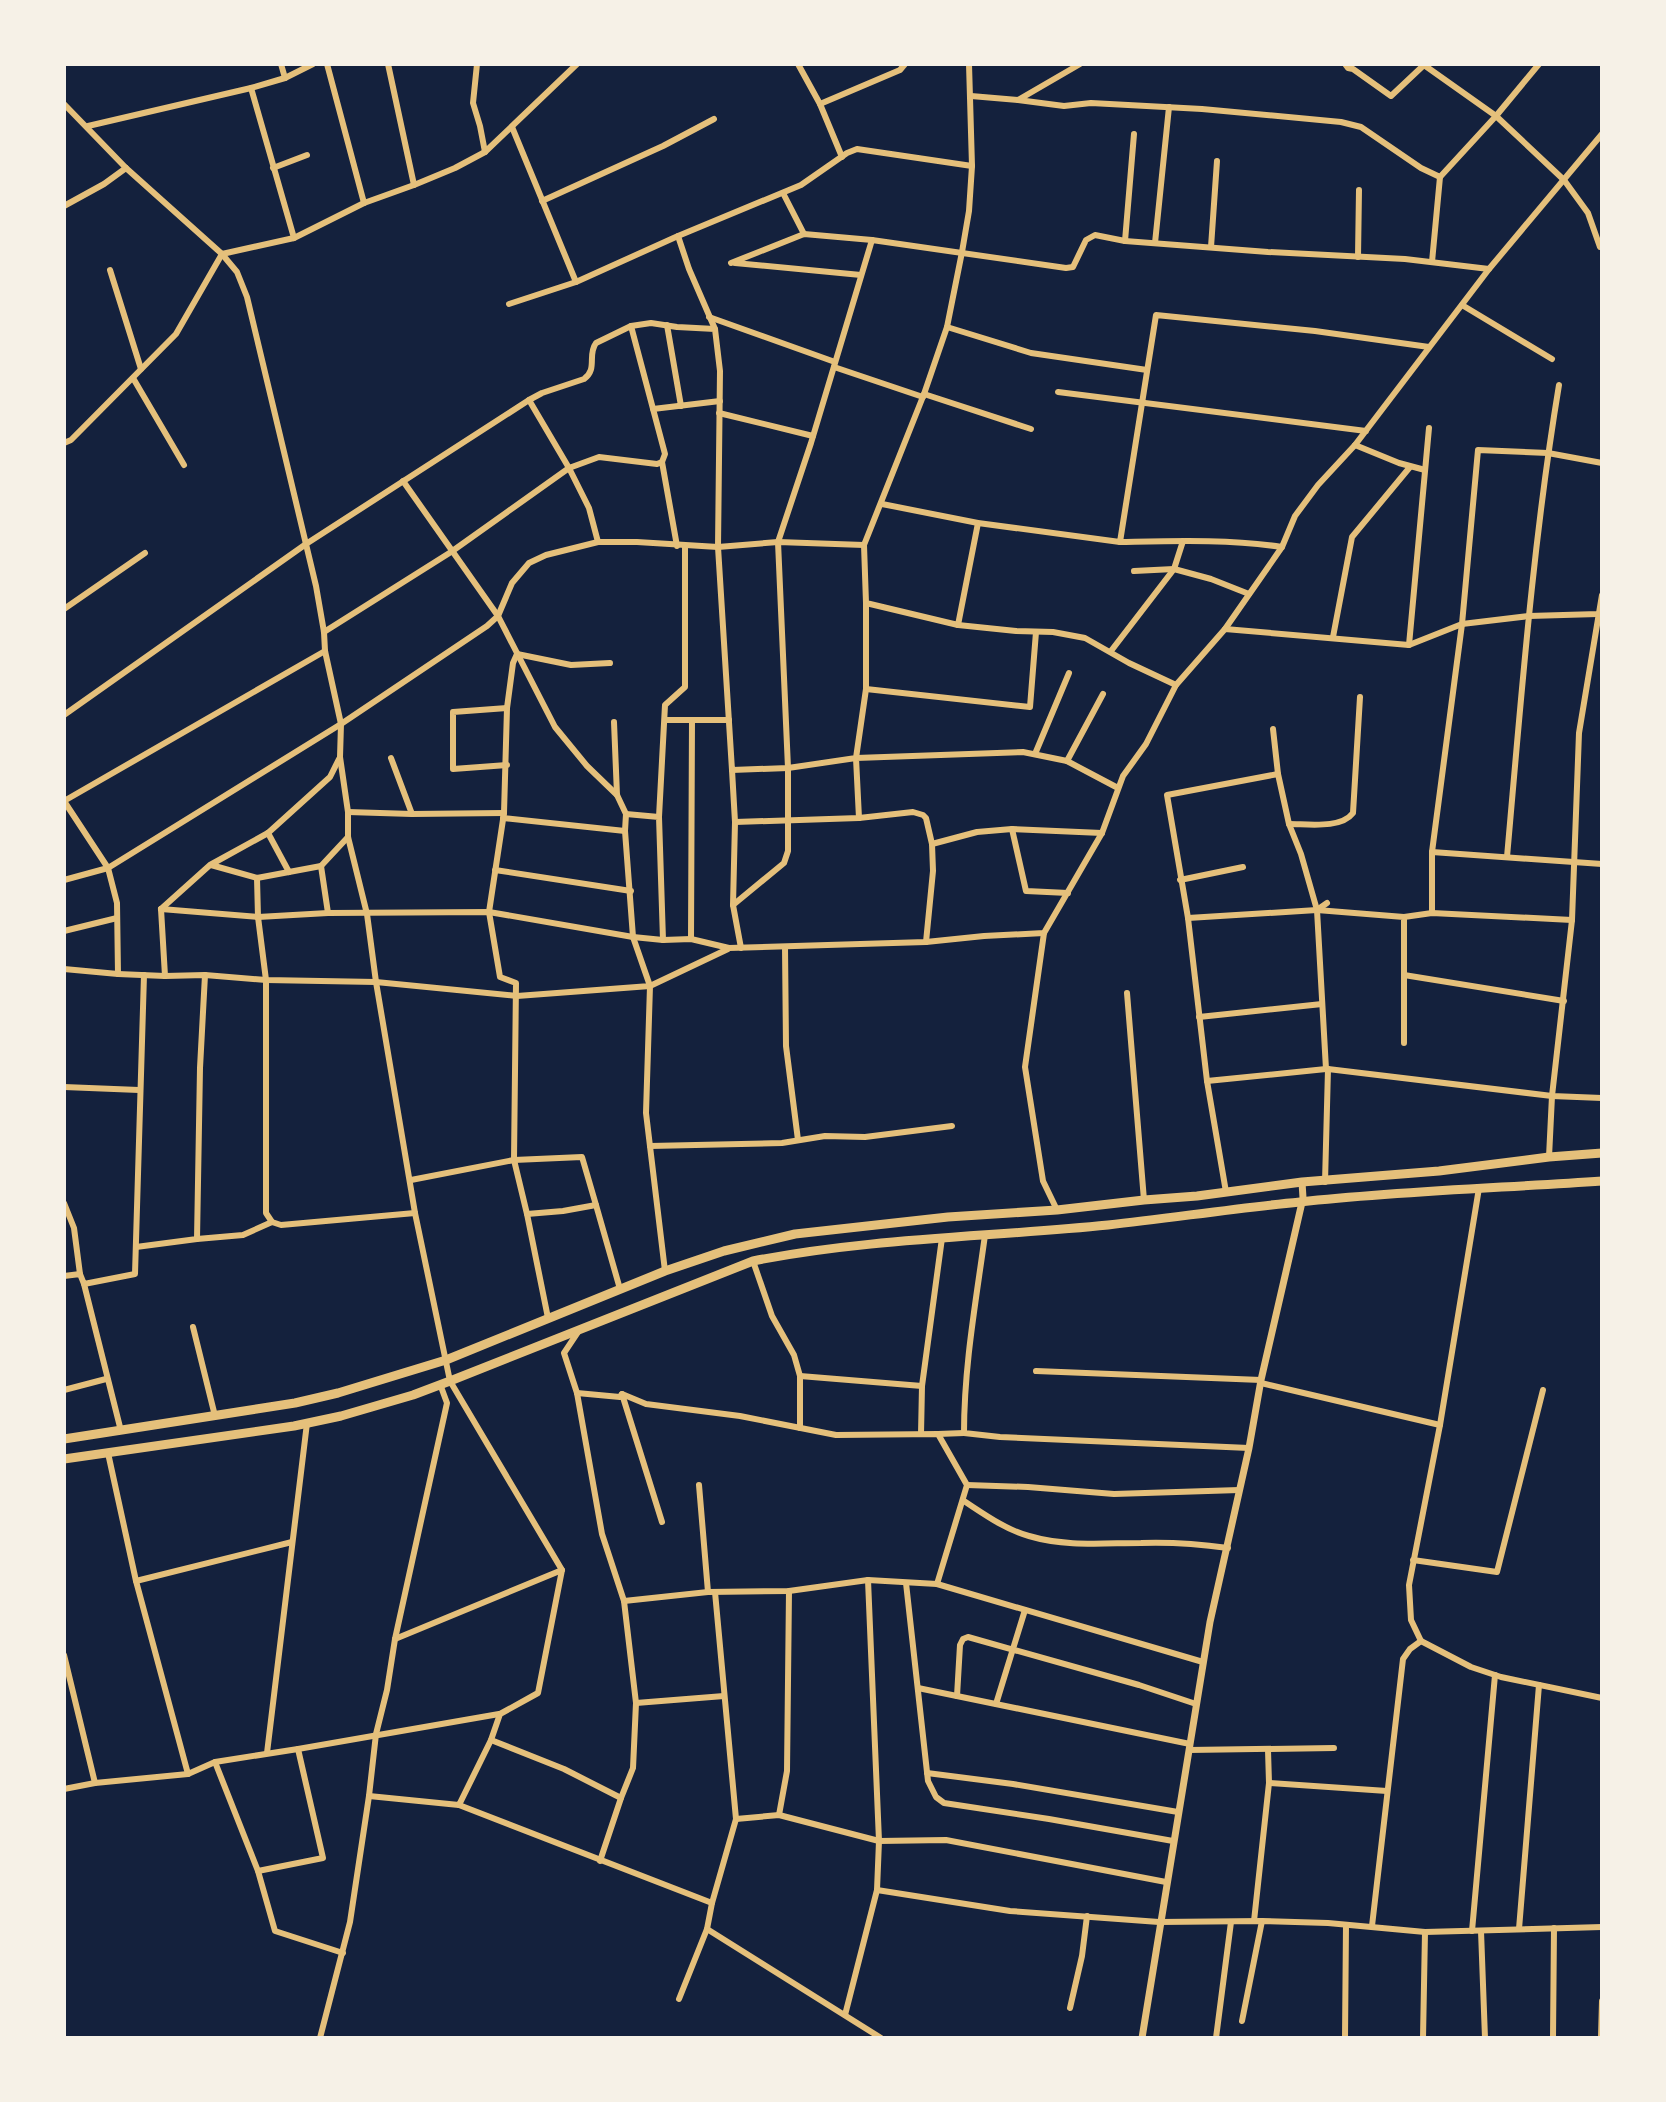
<svg xmlns="http://www.w3.org/2000/svg" width="1666" height="2102" viewBox="0 0 1666 2102" font-family="Commissioner,sans-serif">
  <rect width="100%" height="100%" fill="#14213d"/>
  <g fill="none" stroke-linecap="round" stroke-linejoin="round">
    <g stroke="#e5c07b" stroke-width="6">
      <path d="M281,64L285,78"/>
      <path d="M327,64L364,203"/>
      <path d="M388,64L414,185"/>
      <path d="M477,64L473,103L480,126L485,152"/>
      <path d="M798,64L820,104L842,157"/>
      <path d="M969,64L972,166L969,211L962,252L947,327L924,394L864,545L866,603L958,625L978,523"/>
      <path d="M1345,64L1348,68L1353,69L1391,96L1425,64"/>
      <path d="M1424,65L1496,116L1564,180L1588,213L1600,247"/>
      <path d="M971,96L1018,100L1080,64"/>
      <path d="M1018,100L1064,106L1091,103L1202,109L1341,122L1361,127L1421,168L1440,177L1496,116L1539,64"/>
      <path d="M64,104L126,168L222,254L237,272L247,297L316,586L324,632L325,651L341,724L340,757L348,812V837L367,914L376,982L415,1213L450,1381L562,1570L538,1693L500,1714L491,1740L459,1805L369,1796"/>
      <path d="M820,104L900,70L905,64"/>
      <path d="M88,126L251,88L285,78L313,64"/>
      <path d="M512,127L576,282"/>
      <path d="M273,168L307,155"/>
      <path d="M783,193L804,234"/>
      <path d="M542,201L663,146L714,119"/>
      <path d="M64,206L104,184L126,168"/>
      <path d="M294,238L364,203L414,185L455,168L485,152L577,64"/>
      <path d="M1125,241L1134,134"/>
      <path d="M1155,243L1169,107"/>
      <path d="M1211,247L1217,161"/>
      <path d="M1358,257L1359,190"/>
      <path d="M1432,262L1440,177"/>
      <path d="M731,263L804,234L872,240"/>
      <path d="M735,263L861,275"/>
      <path d="M110,270L141,369"/>
      <path d="M509,304L576,282L678,236"/>
      <path d="M1462,305L1552,359"/>
      <path d="M709,317L835,362"/>
      <path d="M667,325L681,406"/>
      <path d="M947,327L1031,353L1147,370"/>
      <path d="M715,329L689,269L678,236L801,185L847,153L857,149L972,166"/>
      <path d="M834,367L923,397"/>
      <path d="M133,378L184,465"/>
      <path d="M1058,392L1366,431"/>
      <path d="M924,394L1031,429"/>
      <path d="M529,400L542,393L584,379C598,369 587,355 596,343L631,326L651,323L677,327L715,329L720,371L718,547L732,770L788,768L856,758L866,689V603"/>
      <path d="M653,409L720,401"/>
      <path d="M719,413L813,436"/>
      <path d="M64,443L71,440L176,334L222,254L294,238L251,88"/>
      <path d="M1355,445L1399,463L1425,470"/>
      <path d="M662,462L677,546"/>
      <path d="M403,481L498,616L555,727L587,766L617,795"/>
      <path d="M882,504L978,523L1120,542L1156,315L1315,331L1429,347"/>
      <path d="M598,542L589,508L569,468L599,457L657,464L662,462L665,454L631,326"/>
      <path d="M1120,542C1174,541 1229,539 1282,547"/>
      <path d="M1134,571L1174,569L1211,579L1249,594"/>
      <path d="M64,609L145,553"/>
      <path d="M958,625L1016,631L1053,632L1085,638L1129,663L1176,685"/>
      <path d="M1225,629L1282,547L1295,516L1318,485L1355,445L1489,269L1602,134"/>
      <path d="M1333,637L1352,537L1410,467"/>
      <path d="M1409,645L1429,428"/>
      <path d="M1111,651L1174,569L1183,541"/>
      <path d="M866,689L1030,707L1036,632"/>
      <path d="M64,715L306,544L529,400L569,468L451,552L324,632"/>
      <path d="M665,720H729"/>
      <path d="M1273,729L1278,774L1289,824L1301,854L1317,910L1326,1069H1328L1325,1182"/>
      <path d="M1035,754L1069,673"/>
      <path d="M391,758L412,814"/>
      <path d="M1067,761L1103,694"/>
      <path d="M507,765L453,769V712L507,708"/>
      <path d="M732,770L735,822L733,905"/>
      <path d="M64,801L325,651"/>
      <path d="M64,801L108,868L117,903L118,974L64,969"/>
      <path d="M348,812L412,814L504,813"/>
      <path d="M626,814L659,817L663,940"/>
      <path d="M659,817L665,705L685,687V546"/>
      <path d="M503,818L625,831"/>
      <path d="M859,818L856,758L1023,752L1067,761L1118,788"/>
      <path d="M735,822L859,818L913,812L923,815L926,818L932,844"/>
      <path d="M1289,824C1308,824 1341,829 1353,813L1360,697"/>
      <path d="M1012,829L1026,891L1068,893"/>
      <path d="M268,833L289,872"/>
      <path d="M1432,852L1602,864"/>
      <path d="M1507,857C1521,700 1533,541 1559,385"/>
      <path d="M211,865L257,878L321,866L348,837"/>
      <path d="M321,866L328,913"/>
      <path d="M495,870L631,891"/>
      <path d="M257,878L258,917L266,980V1213L272,1222L281,1225L415,1213"/>
      <path d="M64,880L108,868L341,724L487,626L498,616L512,583L529,563L546,555L598,542H637L718,547L778,542L864,545"/>
      <path d="M1180,880L1243,867"/>
      <path d="M161,909L258,917L328,913L489,912L633,937L663,940L691,939L729,948L926,942L984,936L1044,933L1102,833L1123,776L1146,744L1176,685L1225,629L1409,645L1462,624L1529,616L1598,614L1602,610"/>
      <path d="M161,909L210,865L268,833L330,777L339,759"/>
      <path d="M161,909L165,976"/>
      <path d="M1317,910L1404,917V1043"/>
      <path d="M1432,913V852L1462,624L1478,450L1548,453L1602,463"/>
      <path d="M1404,917L1432,913L1572,920"/>
      <path d="M1188,918L1317,910L1327,903"/>
      <path d="M64,931L117,918"/>
      <path d="M1044,933L1025,1067L1043,1181L1057,1210"/>
      <path d="M691,939L692,720"/>
      <path d="M926,942L933,871L932,844L977,832L1012,829L1102,833"/>
      <path d="M785,947L786,1046L798,1140"/>
      <path d="M741,948L733,905L784,863L788,851V768L778,542L811,443L872,240L1066,268L1073,267L1086,240L1095,235L1125,241L1268,252L1405,259L1489,269"/>
      <path d="M118,974L165,976L205,975L266,980L376,982L517,996L650,986L633,937L625,831L626,814L617,795L614,722"/>
      <path d="M1404,975L1564,1001"/>
      <path d="M1127,993L1144,1200"/>
      <path d="M1199,1017L1322,1004"/>
      <path d="M1328,1069L1552,1096L1602,1098"/>
      <path d="M1207,1081L1326,1069"/>
      <path d="M64,1087L139,1090"/>
      <path d="M650,1146L782,1143L825,1136L865,1137L952,1126"/>
      <path d="M1549,1157L1552,1096L1572,920L1579,733L1602,595"/>
      <path d="M411,1180L514,1160L582,1157L596,1205"/>
      <path d="M1226,1192L1207,1081L1188,918L1167,795L1278,774"/>
      <path d="M64,1203L74,1228L80,1274"/>
      <path d="M527,1214L514,1160L516,983L500,977L489,912L504,813L507,708L513,663L517,654L571,665L610,663"/>
      <path d="M985,1235C976,1301 964,1366 964,1433L1000,1437L1249,1448"/>
      <path d="M197,1239L243,1235L272,1222"/>
      <path d="M136,1247L197,1239L200,1068L205,975"/>
      <path d="M753,1261L772,1316L794,1355L800,1376V1428"/>
      <path d="M665,1271L646,1113L650,986L728,949"/>
      <path d="M64,1276L80,1274L84,1284L135,1274L144,975"/>
      <path d="M84,1284L121,1431"/>
      <path d="M548,1318L527,1214L563,1211L596,1205L620,1289"/>
      <path d="M193,1327L215,1416"/>
      <path d="M578,1332L564,1353L577,1393L602,1534L624,1601L636,1703L633,1768L621,1798L600,1861"/>
      <path d="M1036,1371L1261,1380"/>
      <path d="M800,1376L922,1386"/>
      <path d="M1261,1383L1440,1425"/>
      <path d="M64,1390L106,1379"/>
      <path d="M577,1393L620,1397L622,1394L646,1404L740,1416L836,1435L938,1434L967,1485L937,1584L868,1580L789,1591L708,1592L624,1601"/>
      <path d="M622,1394L662,1522"/>
      <path d="M921,1434L922,1386L942,1238"/>
      <path d="M938,1434L964,1433"/>
      <path d="M108,1453L136,1581L188,1774L215,1762L298,1749L499,1714"/>
      <path d="M699,1485L708,1592"/>
      <path d="M967,1485L1028,1487L1114,1494L1239,1490"/>
      <path d="M964,1501C984,1514 1006,1530 1029,1536C1066,1547 1103,1543 1141,1543C1170,1542 1199,1544 1228,1548"/>
      <path d="M1413,1560L1497,1572L1543,1390"/>
      <path d="M868,1580L879,1841L946,1840L1166,1882"/>
      <path d="M136,1581L292,1542"/>
      <path d="M906,1583L928,1781L936,1797L944,1803L1049,1819L1173,1841"/>
      <path d="M937,1584L1203,1662"/>
      <path d="M395,1639L562,1570"/>
      <path d="M1421,1641L1471,1667L1501,1677L1602,1698"/>
      <path d="M64,1655L95,1783"/>
      <path d="M918,1688L1190,1744"/>
      <path d="M957,1696L960,1645L963,1639L968,1637L1139,1685L1196,1704"/>
      <path d="M636,1703L724,1696"/>
      <path d="M996,1704L1025,1610"/>
      <path d="M491,1740L564,1769L621,1798"/>
      <path d="M1189,1750L1334,1748"/>
      <path d="M267,1753L307,1423"/>
      <path d="M215,1762L258,1871L275,1931L343,1953"/>
      <path d="M927,1773L1013,1784L1178,1812"/>
      <path d="M1269,1783L1387,1791"/>
      <path d="M64,1789L95,1783L188,1774"/>
      <path d="M459,1805L712,1903"/>
      <path d="M779,1815L787,1771L789,1591"/>
      <path d="M736,1819L779,1815L879,1841L877,1890L845,2015"/>
      <path d="M258,1871L323,1858L298,1749"/>
      <path d="M877,1890L1010,1911L1159,1922L1262,1921L1328,1923L1425,1932L1602,1927"/>
      <path d="M1254,1921L1269,1783L1268,1750"/>
      <path d="M1372,1926L1403,1659L1410,1649L1421,1641L1411,1620L1409,1585L1440,1425L1479,1188"/>
      <path d="M707,1929L881,2038"/>
      <path d="M1519,1929L1539,1685"/>
      <path d="M1472,1931L1495,1675"/>
      <path d="M1481,1931L1485,2038"/>
      <path d="M679,1999L707,1929L712,1903L736,1819L715,1592"/>
      <path d="M1070,2008L1082,1956L1087,1916"/>
      <path d="M1242,2021L1262,1921"/>
      <path d="M320,2038L350,1922L369,1796L376,1734L387,1690L395,1639L447,1403L440,1384"/>
      <path d="M1216,2038L1231,1922"/>
      <path d="M1345,2038L1346,1925"/>
      <path d="M1423,2038L1425,1932"/>
      <path d="M1553,2038L1554,1928"/>
      <path d="M1601,2038L1602,2001"/>
    </g>
    <path stroke="#e5c07b" stroke-width="7" d="M1142,2038L1210,1622L1249,1448L1261,1380L1303,1198L1302,1182"/>
    <g stroke="#e5c07b" stroke-width="9">
      <path d="M64,1439L295,1403L338,1393L446,1360L665,1271L724,1251L795,1234L948,1217L1057,1210L1144,1200L1197,1196L1302,1182L1439,1171L1549,1157L1602,1153"/>
      <path d="M64,1459L294,1426L341,1416L413,1395L450,1381L753,1261C870,1238 990,1237 1108,1225C1172,1218 1236,1208 1300,1202C1401,1191 1501,1188 1602,1181"/>
    </g>
  </g>
  <rect width="1666" height="2102" fill="none" stroke="#f6f1e7" stroke-width="132"/>
</svg>
